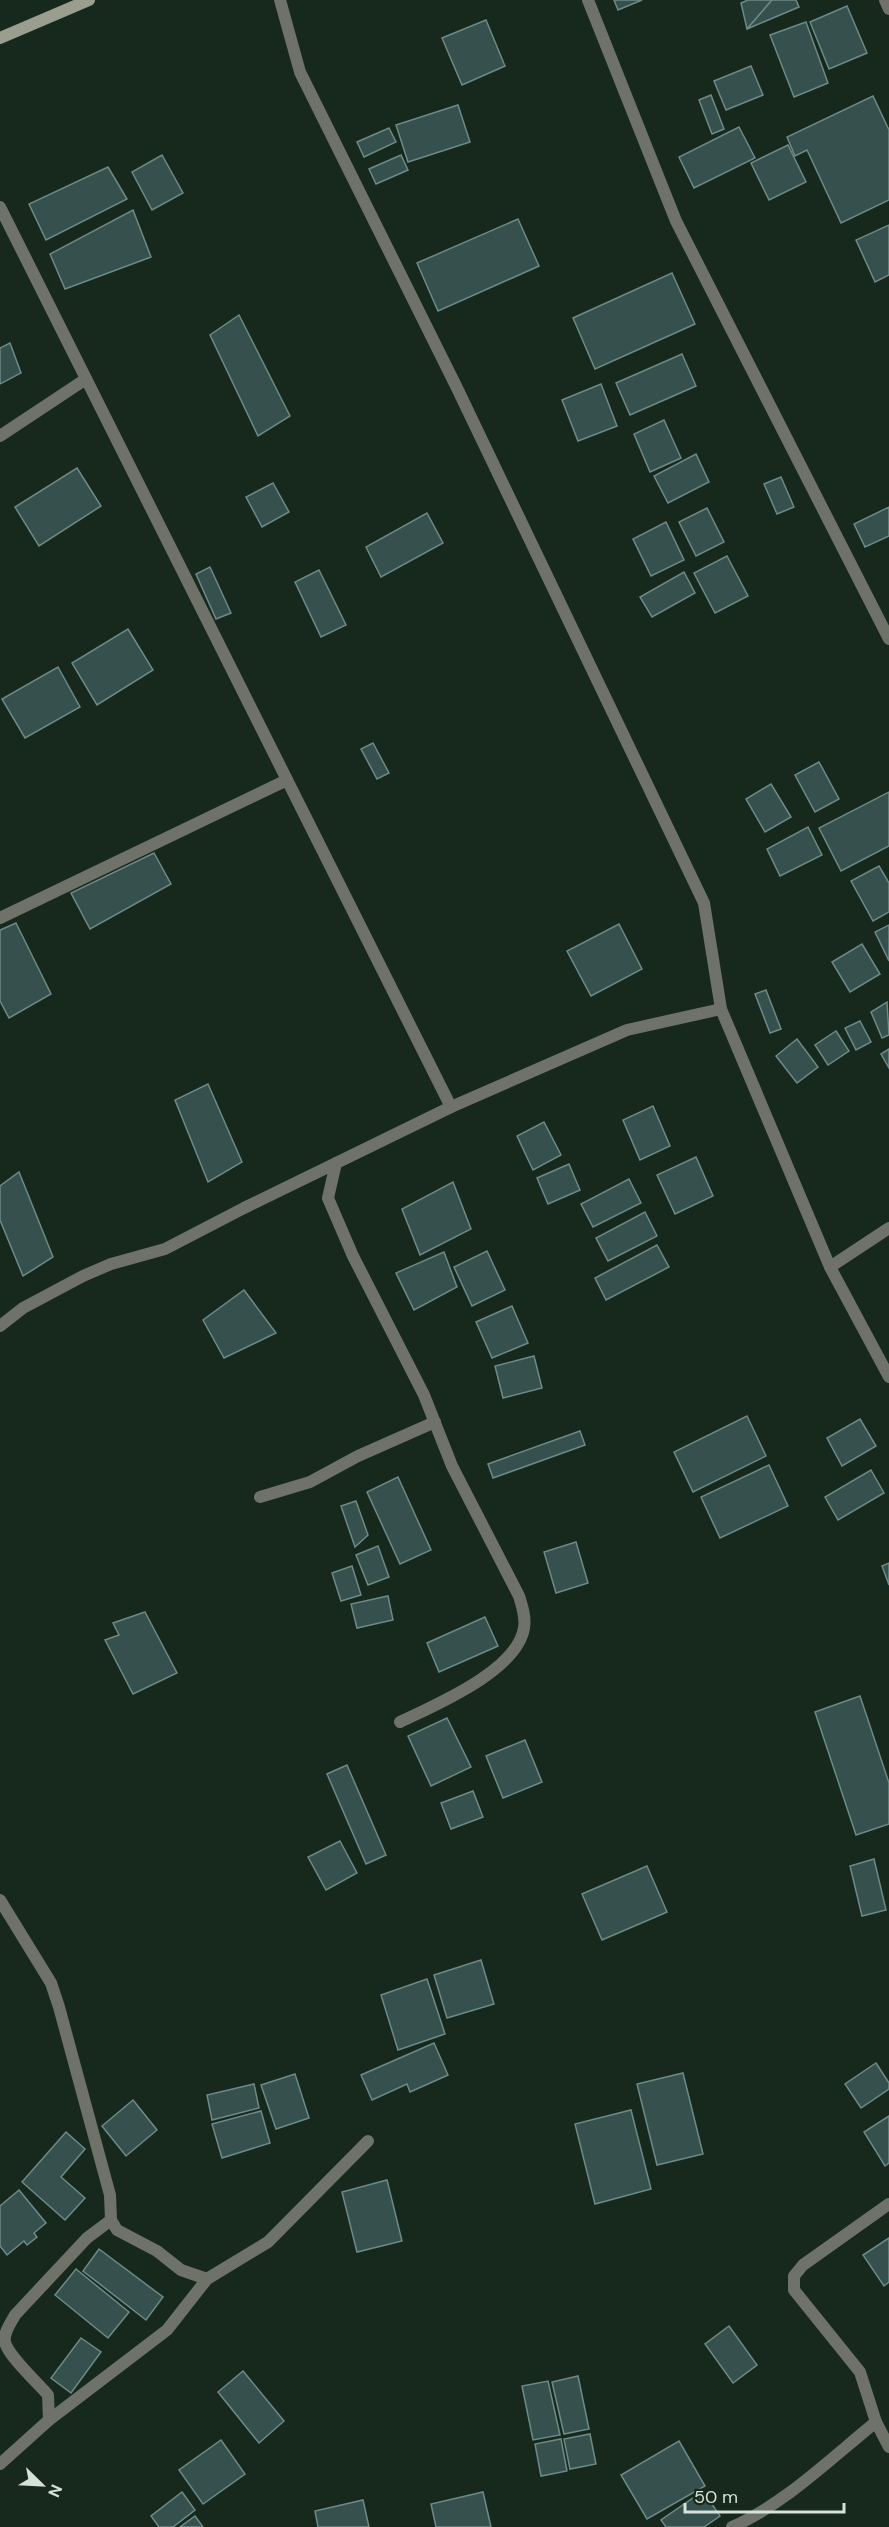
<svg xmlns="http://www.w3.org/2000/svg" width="889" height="2527" viewBox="0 0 889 2527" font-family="'DM Sans',sans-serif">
  <rect width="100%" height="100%" fill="#17291d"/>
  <g fill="#35504d" stroke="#6d8a87" stroke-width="1.5">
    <path d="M614,0H642L618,10Z"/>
    <path d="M748,0H772L747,29L741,3Z"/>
    <path d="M772,0H796L799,7L747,29Z"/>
    <path d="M847,6L867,53L829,69L810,22Z"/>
    <path d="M486,20L505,66L462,85L442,38Z"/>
    <path d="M806,22L828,83L794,97L770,35Z"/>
    <path d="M751,66L763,95L726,110L714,81Z"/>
    <path d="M711,95L724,129L712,134L699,100Z"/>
    <path d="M873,96L889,130V200L841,223L807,150L795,156L787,137Z"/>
    <path d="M458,105L470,142L408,162L396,125Z"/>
    <path d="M739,127L755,158L694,188L679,157Z"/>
    <path d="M389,128L396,142L364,157L357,142Z"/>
    <path d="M788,145L806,182L769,200L751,163Z"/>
    <path d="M162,155L183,193L152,210L132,172Z"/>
    <path d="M401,155L408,170L376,184L369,169Z"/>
    <path d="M108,167L127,199L46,240L29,204Z"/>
    <path d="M133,210L151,257L65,289L50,254Z"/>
    <path d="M518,219L539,266L438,311L417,263Z"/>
    <path d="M889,225V275L875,282L856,240Z"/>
    <path d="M672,273L695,324L595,369L573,318Z"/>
    <path d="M239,315L290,416L258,436L210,335Z"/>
    <path d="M10,343L21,373L0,384V348Z"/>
    <path d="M682,354L696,386L630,415L616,383Z"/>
    <path d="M601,384L617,426L578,441L562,400Z"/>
    <path d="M664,420L681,458L650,472L634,434Z"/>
    <path d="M696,454L709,482L668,503L654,476Z"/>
    <path d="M77,468L101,506L39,546L15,507Z"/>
    <path d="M781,477L794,507L777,514L764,484Z"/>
    <path d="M273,483L289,512L262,527L246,497Z"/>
    <path d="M889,507V536L865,547L854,524Z"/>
    <path d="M707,508L724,542L696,556L679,522Z"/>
    <path d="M427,513L443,543L381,577L366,547Z"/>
    <path d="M666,522L684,560L651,576L633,539Z"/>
    <path d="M727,556L748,596L715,613L694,573Z"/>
    <path d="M210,567L231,613L216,619L196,574Z"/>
    <path d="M319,570L346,625L321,637L295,582Z"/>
    <path d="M684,572L695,593L652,617L640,597Z"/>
    <path d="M128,629L153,670L97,705L72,663Z"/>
    <path d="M58,667L80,707L25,738L2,699Z"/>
    <path d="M373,743L389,773L377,779L361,749Z"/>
    <path d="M819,762L839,799L815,812L795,775Z"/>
    <path d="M771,784L791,817L765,832L746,799Z"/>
    <path d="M889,792V846L841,871L819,828Z"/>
    <path d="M808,827L822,855L780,876L767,849Z"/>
    <path d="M154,853L171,884L90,929L71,893Z"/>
    <path d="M879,866L889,883V912L873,921L851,881Z"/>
    <path d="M16,923L51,994L9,1018L0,1001V930Z"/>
    <path d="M619,924L642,969L591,996L567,951Z"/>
    <path d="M889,925V961L875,932Z"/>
    <path d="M862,944L880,974L850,992L832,962Z"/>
    <path d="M766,990L781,1029L770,1033L755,994Z"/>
    <path d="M887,1002L889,1035L882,1038L871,1012Z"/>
    <path d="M860,1021L871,1042L856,1050L845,1028Z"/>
    <path d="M836,1031L849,1051L828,1065L815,1045Z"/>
    <path d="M797,1039L818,1067L797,1083L776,1056Z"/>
    <path d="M889,1049V1068L881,1054Z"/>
    <path d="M208,1084L242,1162L208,1182L175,1100Z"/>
    <path d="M653,1106L670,1146L640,1160L623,1120Z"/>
    <path d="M544,1122L561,1155L533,1170L517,1136Z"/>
    <path d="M696,1157L713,1196L675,1214L657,1175Z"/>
    <path d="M569,1164L580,1190L548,1204L537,1178Z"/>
    <path d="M19,1172L53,1257L23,1276L0,1220V1186Z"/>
    <path d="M629,1179L641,1203L593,1227L581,1204Z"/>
    <path d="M453,1182L471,1229L420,1255L402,1209Z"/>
    <path d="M645,1212L657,1236L608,1261L596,1238Z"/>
    <path d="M657,1245L669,1267L606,1300L595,1278Z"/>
    <path d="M487,1251L505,1290L472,1306L454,1267Z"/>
    <path d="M444,1252L457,1287L414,1310L396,1273Z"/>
    <path d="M244,1290L276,1333L224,1358L203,1320Z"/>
    <path d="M512,1306L528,1343L492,1358L476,1322Z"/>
    <path d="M534,1356L542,1388L503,1398L495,1366Z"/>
    <path d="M747,1416L766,1456L693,1492L674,1452Z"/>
    <path d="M860,1419L876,1446L842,1466L827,1438Z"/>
    <path d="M580,1431L585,1445L493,1478L488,1464Z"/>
    <path d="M769,1465L788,1506L720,1538L701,1497Z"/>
    <path d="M871,1470L884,1493L838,1520L825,1497Z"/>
    <path d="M398,1477L431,1550L400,1564L367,1492Z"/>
    <path d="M356,1501L368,1535L355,1547L341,1506Z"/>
    <path d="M576,1542L588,1583L556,1593L544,1552Z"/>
    <path d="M378,1546L389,1577L368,1585L356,1555Z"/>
    <path d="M889,1563V1585L882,1566Z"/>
    <path d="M352,1566L361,1595L341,1601L332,1573Z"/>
    <path d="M388,1596L393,1620L357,1628L351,1604Z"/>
    <path d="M145,1612L177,1673L133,1694L105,1640L119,1635L113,1623Z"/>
    <path d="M485,1617L498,1646L439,1672L427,1643Z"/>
    <path d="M860,1696L889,1783V1824L856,1835L815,1712Z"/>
    <path d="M447,1718L471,1767L431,1786L408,1736Z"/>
    <path d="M525,1740L542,1782L503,1798L486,1756Z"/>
    <path d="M347,1765L386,1855L366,1864L327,1774Z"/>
    <path d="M473,1791L483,1817L451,1829L441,1803Z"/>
    <path d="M340,1841L357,1873L326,1890L308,1857Z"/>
    <path d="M874,1859L886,1910L862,1916L850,1866Z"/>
    <path d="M647,1866L667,1912L602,1940L582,1894Z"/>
    <path d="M481,1960L494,2004L447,2018L434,1975Z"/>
    <path d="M427,1979L445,2034L398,2050L381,1995Z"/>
    <path d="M434,2043L448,2075L410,2092L407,2084L372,2100L361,2075Z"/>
    <path d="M876,2063L889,2083V2089L861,2108L845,2084Z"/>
    <path d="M683,2073L703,2154L657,2165L637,2084Z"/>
    <path d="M295,2074L309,2118L276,2129L261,2085Z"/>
    <path d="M254,2084L259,2108L212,2120L207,2095Z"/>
    <path d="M133,2100L157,2130L126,2156L102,2126Z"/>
    <path d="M631,2110L651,2189L595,2204L575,2124Z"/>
    <path d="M261,2111L270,2143L222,2158L212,2124Z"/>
    <path d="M889,2116V2163L885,2166L864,2132Z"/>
    <path d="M66,2132L85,2149L61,2177L85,2198L65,2220L22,2182Z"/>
    <path d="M387,2180L402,2241L357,2252L342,2192Z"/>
    <path d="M19,2190L46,2223L34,2233L37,2237L27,2245L24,2241L7,2255L0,2246V2206Z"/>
    <path d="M889,2238V2282L884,2286L863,2255Z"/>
    <path d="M99,2249L163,2297L146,2320L83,2271Z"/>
    <path d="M76,2269L129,2312L108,2338L55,2295Z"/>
    <path d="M729,2326L757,2365L733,2383L705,2344Z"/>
    <path d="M81,2338L101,2352L71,2393L51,2378Z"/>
    <path d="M243,2371L284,2421L259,2443L218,2392Z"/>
    <path d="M578,2376L589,2429L564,2434L552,2382Z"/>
    <path d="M548,2381L560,2435L533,2440L522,2386Z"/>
    <path d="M590,2434L596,2464L570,2469L564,2439Z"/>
    <path d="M561,2439L567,2471L541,2476L535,2444Z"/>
    <path d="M221,2440L245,2474L203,2504L179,2470Z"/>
    <path d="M679,2441L705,2486L647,2519L621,2475Z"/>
    <path d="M703,2491L720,2516L704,2527H666L661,2520Z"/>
    <path d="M182,2492L195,2510L173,2527H159L151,2516Z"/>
    <path d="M483,2492L491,2527H436L431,2504Z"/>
    <path d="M363,2500L369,2527H318L315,2511Z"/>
    <path d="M195,2516L203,2527H180Z"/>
  </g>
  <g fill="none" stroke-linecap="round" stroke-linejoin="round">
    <g stroke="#6f7268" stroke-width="12">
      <path d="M280,0L300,72L457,388L704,903L721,1009L830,1267L889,1377"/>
      <path d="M588,0L676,221L889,639"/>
      <path d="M885,0L889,9"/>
      <path d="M0,207L451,1107"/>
      <path d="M0,436L86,379"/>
      <path d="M0,918L287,780"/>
      <path d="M336,1163L328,1198L353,1256L424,1395L452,1466L519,1596C522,1606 526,1617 524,1628C517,1671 435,1705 400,1722"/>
      <path d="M830,1267L889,1228"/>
      <path d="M0,1326L23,1308L83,1276L111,1264L165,1249L244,1208L451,1107L627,1030L721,1009"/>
      <path d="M260,1497L310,1482L358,1456L435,1422"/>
      <path d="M0,1900L51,1983L59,2007L110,2195L111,2220L117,2230L157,2251L181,2270L207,2279"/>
      <path d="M889,2204L803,2265L794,2276V2290L860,2372L876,2422L889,2447"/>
      <path d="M49,2420L48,2395C38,2383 8,2356 5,2342C3,2333 11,2323 15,2315L87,2238L111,2220"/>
      <path d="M0,2464L49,2420L167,2330L207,2279L268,2242L368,2141"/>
      <path d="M732,2527C786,2503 830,2459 876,2422"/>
    </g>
    <path stroke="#999e8f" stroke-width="12" d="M0,38L89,0"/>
  </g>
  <g transform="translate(42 2485) rotate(114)" stroke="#17291d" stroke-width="4.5" paint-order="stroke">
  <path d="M0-4.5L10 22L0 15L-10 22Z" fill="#d5e1d9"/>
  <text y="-9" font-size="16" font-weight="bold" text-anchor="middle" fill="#d5e1d9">N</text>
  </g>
  <path d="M685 2503v9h159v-9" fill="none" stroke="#d5e1d9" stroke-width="3"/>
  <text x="694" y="2503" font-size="18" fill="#d5e1d9" stroke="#17291d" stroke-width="4.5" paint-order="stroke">50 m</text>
</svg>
